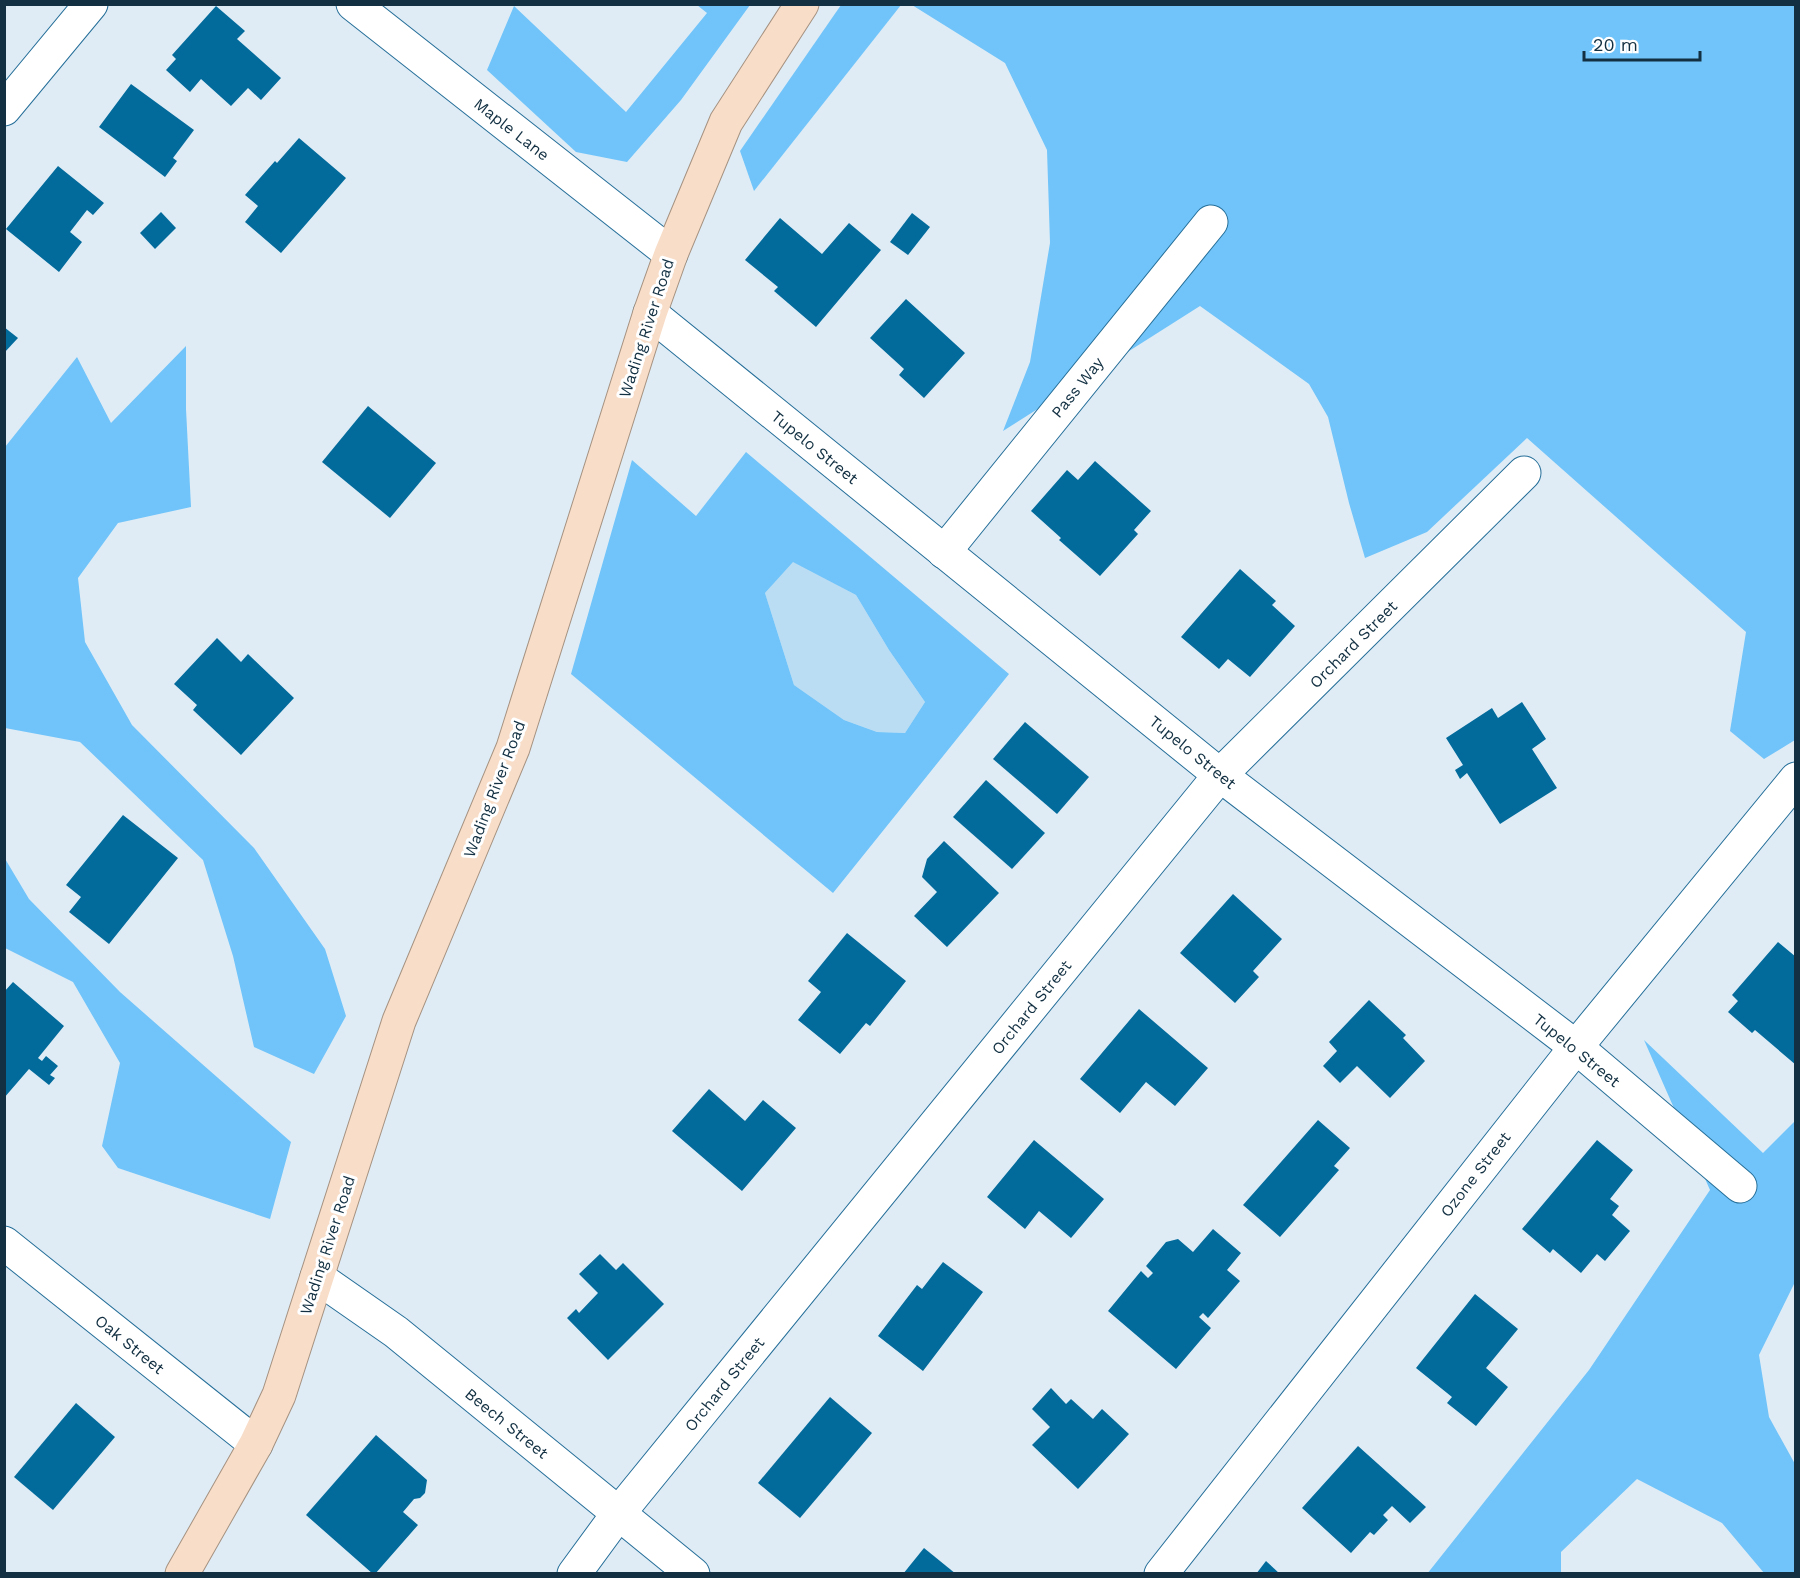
<svg xmlns="http://www.w3.org/2000/svg" width="1800" height="1578" viewBox="0 0 1800 1578" font-family="'Work Sans',sans-serif">
  <rect width="100%" height="100%" fill="#dfecf6"/>
  <path fill="#bbddf4" d="M793,561L856,595L889,650L925,702L905,733L877,732L844,720L794,685L765,593Z"/>
  <g fill="#70c4f9" fill-rule="evenodd">
    <path d="M697,5H750L681,100L627,162L576,152L487,70L514,6L626,112L707,13Z"/>
    <path d="M841,5H901L754,191L740,151Z"/>
    <path d="M912,5H1795V740L1764,759L1730,731L1746,632L1527,438L1427,532L1365,558L1349,503L1328,417L1309,384L1200,306L1003,431L1030,362L1050,243L1047,150L1005,63Z"/>
    <path d="M186,346V409L191,507L118,523L78,578L85,642L132,725L254,848L325,949L346,1016L314,1074L254,1047L233,956L203,860L80,742L5,728V447L77,357L111,423Z"/>
    <path d="M746,452L1009,674L833,893L571,674L632,460L696,516ZM793,562L856,595L889,650L925,702L905,733L877,732L844,720L794,685L765,593Z"/>
    <path d="M4,857L29,899L120,992L291,1142L270,1219L118,1168L102,1146L120,1063L73,982L5,948Z"/>
    <path d="M1644,1040L1763,1153L1795,1121V1282L1759,1355L1769,1417L1795,1464V1573H1764L1722,1523L1637,1479L1561,1552V1573L1427,1574L1589,1370L1710,1190Z"/>
  </g>
  <g fill="#026b9c">
    <path d="M216,6L245,31L237,39L281,78L261,100L248,88L231,106L201,79L190,92L166,70L176,59L172,55Z"/>
    <path d="M131,84L194,130L173,158L177,161L165,177L99,127Z"/>
    <path d="M299,138L346,178L281,253L245,222L258,206L245,195L275,161L277,163Z"/>
    <path d="M58,166L104,203L93,215L87,210L70,232L82,242L59,272L6,229Z"/>
    <path d="M161,212L176,228L155,249L140,233Z"/>
    <path d="M912,213L930,227L908,255L890,242Z"/>
    <path d="M780,218L822,254L849,223L881,250L816,327L774,291L778,287L745,260Z"/>
    <path d="M906,299L965,353L924,398L899,375L904,369L870,338Z"/>
    <path d="M4,327L18,338L4,353Z"/>
    <path d="M368,406L436,463L390,518L322,462Z"/>
    <path d="M1095,461L1151,511L1134,530L1138,534L1100,576L1059,540L1061,538L1031,511L1067,470L1078,480Z"/>
    <path d="M1240,569L1276,601L1272,605L1295,626L1250,677L1228,659L1219,669L1181,637Z"/>
    <path d="M217,638L241,662L248,654L294,698L241,755L193,710L197,705L174,684Z"/>
    <path d="M1522,702L1546,739L1532,749L1557,788L1500,824L1467,773L1460,779L1455,770L1463,765L1446,738L1492,708L1498,718Z"/>
    <path d="M1025,722L1089,777L1057,814L993,759Z"/>
    <path d="M986,780L1045,833L1012,869L953,817Z"/>
    <path d="M123,815L178,858L109,944L69,912L81,897L66,885Z"/>
    <path d="M944,841L999,893L947,947L914,916L937,892L922,877L927,859Z"/>
    <path d="M1233,894L1282,939L1253,971L1259,977L1235,1003L1180,953Z"/>
    <path d="M847,933L906,981L870,1026L866,1023L840,1054L798,1020L821,992L808,981Z"/>
    <path d="M1778,942L1796,957V1065L1755,1030L1752,1033L1728,1012L1738,1001L1732,995Z"/>
    <path d="M13,982L64,1026L38,1058L42,1061L46,1056L58,1066L50,1075L55,1078L49,1085L29,1069L4,1098V992Z"/>
    <path d="M1369,1000L1406,1035L1403,1038L1425,1061L1390,1098L1357,1066L1340,1083L1323,1066L1337,1051L1329,1042Z"/>
    <path d="M1139,1009L1208,1068L1175,1106L1146,1082L1120,1113L1080,1079Z"/>
    <path d="M709,1089L745,1121L763,1100L796,1128L742,1191L672,1131Z"/>
    <path d="M1318,1120L1350,1148L1334,1166L1339,1170L1280,1237L1243,1205Z"/>
    <path d="M1034,1140L1104,1199L1071,1238L1039,1211L1025,1229L987,1197Z"/>
    <path d="M1597,1140L1633,1170L1610,1199L1619,1206L1612,1215L1630,1231L1605,1261L1597,1254L1581,1273L1553,1249L1550,1253L1522,1229Z"/>
    <path d="M1213,1229L1241,1253L1227,1270L1240,1281L1208,1318L1203,1313L1199,1317L1211,1328L1176,1369L1108,1311L1141,1271L1148,1278L1153,1273L1146,1266L1166,1242L1178,1239L1193,1252Z"/>
    <path d="M600,1254L616,1270L623,1263L664,1304L608,1360L567,1318L576,1309L579,1313L598,1293L579,1274Z"/>
    <path d="M943,1262L983,1292L923,1371L878,1336L917,1285L922,1289Z"/>
    <path d="M1475,1294L1518,1329L1486,1368L1508,1387L1476,1426L1447,1403L1452,1397L1416,1368Z"/>
    <path d="M1051,1388L1066,1404L1071,1399L1093,1419L1102,1409L1129,1434L1078,1489L1032,1445L1050,1427L1032,1409Z"/>
    <path d="M830,1397L872,1433L800,1518L758,1483Z"/>
    <path d="M76,1403L115,1437L53,1510L14,1477Z"/>
    <path d="M376,1435L427,1480L425,1493L420,1498L414,1499L403,1512L418,1525L375,1574H373L306,1515Z"/>
    <path d="M1358,1446L1426,1507L1410,1523L1392,1506L1383,1515L1388,1520L1374,1535L1370,1532L1351,1553L1302,1508Z"/>
    <path d="M924,1548L956,1574H903Z"/>
    <path d="M1266,1561L1280,1574H1256Z"/>
  </g>
  <g fill="none" stroke-linecap="round" stroke-linejoin="round">
    <defs>
      <g id="minor">
        <path d="M353,4L671,254"/>
        <path d="M4,109L91,4"/>
        <path d="M650,313L1220,775L1576,1047L1740,1186"/>
        <path d="M944,552L1211,222"/>
        <path d="M4,1243L256,1444"/>
        <path d="M317,1277L396,1332L693,1574"/>
        <path d="M574,1574L618,1514L1220,775L1524,473"/>
        <path d="M1161,1574L1576,1047L1796,779"/>
      </g>
      <path id="major" d="M182,1574L256,1444L279,1395L399,1021L513,748L650,313L671,254L726,122L802,4"/>
    </defs>
    <use href="#minor" stroke="#266f99" stroke-width="35"/>
    <use href="#major" stroke="#a59281" stroke-width="35"/>
    <use href="#minor" stroke="#fff" stroke-width="33"/>
    <use href="#major" stroke="#f8ddc8" stroke-width="33"/>
  </g>
  <g text-anchor="middle" stroke-width="6" stroke-linejoin="round" paint-order="stroke">
    <g font-size="16" fill="#123042" stroke="#fff">
      <text transform="translate(512 129) rotate(38)" y="6">Maple Lane</text>
      <text transform="translate(646 328) rotate(-72)" y="6">Wading River Road</text>
      <text transform="translate(1077 387) rotate(-51)" y="6">Pass Way</text>
      <text transform="translate(815 447) rotate(39)" y="6">Tupelo Street</text>
      <text transform="translate(1353 644) rotate(-45)" y="6">Orchard Street</text>
      <text transform="translate(1193 752) rotate(39)" y="6">Tupelo Street</text>
      <text transform="translate(494 789) rotate(-69)" y="6">Wading River Road</text>
      <text transform="translate(1031 1007) rotate(-51)" y="6">Orchard Street</text>
      <text transform="translate(1577 1050) rotate(39)" y="6">Tupelo Street</text>
      <text transform="translate(1475 1174) rotate(-52)" y="6">Ozone Street</text>
      <text transform="translate(327 1245) rotate(-72)" y="6">Wading River Road</text>
      <text transform="translate(130 1344) rotate(39)" y="6">Oak Street</text>
      <text transform="translate(724 1384) rotate(-51)" y="6">Orchard Street</text>
      <text transform="translate(507 1423) rotate(39)" y="6">Beech Street</text>
    </g>
  </g>
  <rect width="1800" height="1578" fill="none" stroke="#123042" stroke-width="12"/>
  <path d="M1584 51v9h116v-9" fill="none" stroke="#123042" stroke-width="3"/>
  <text x="1593" y="51" font-size="18" fill="#123042" stroke="#ffffff" stroke-width="4.5" paint-order="stroke">20 m</text>
</svg>
